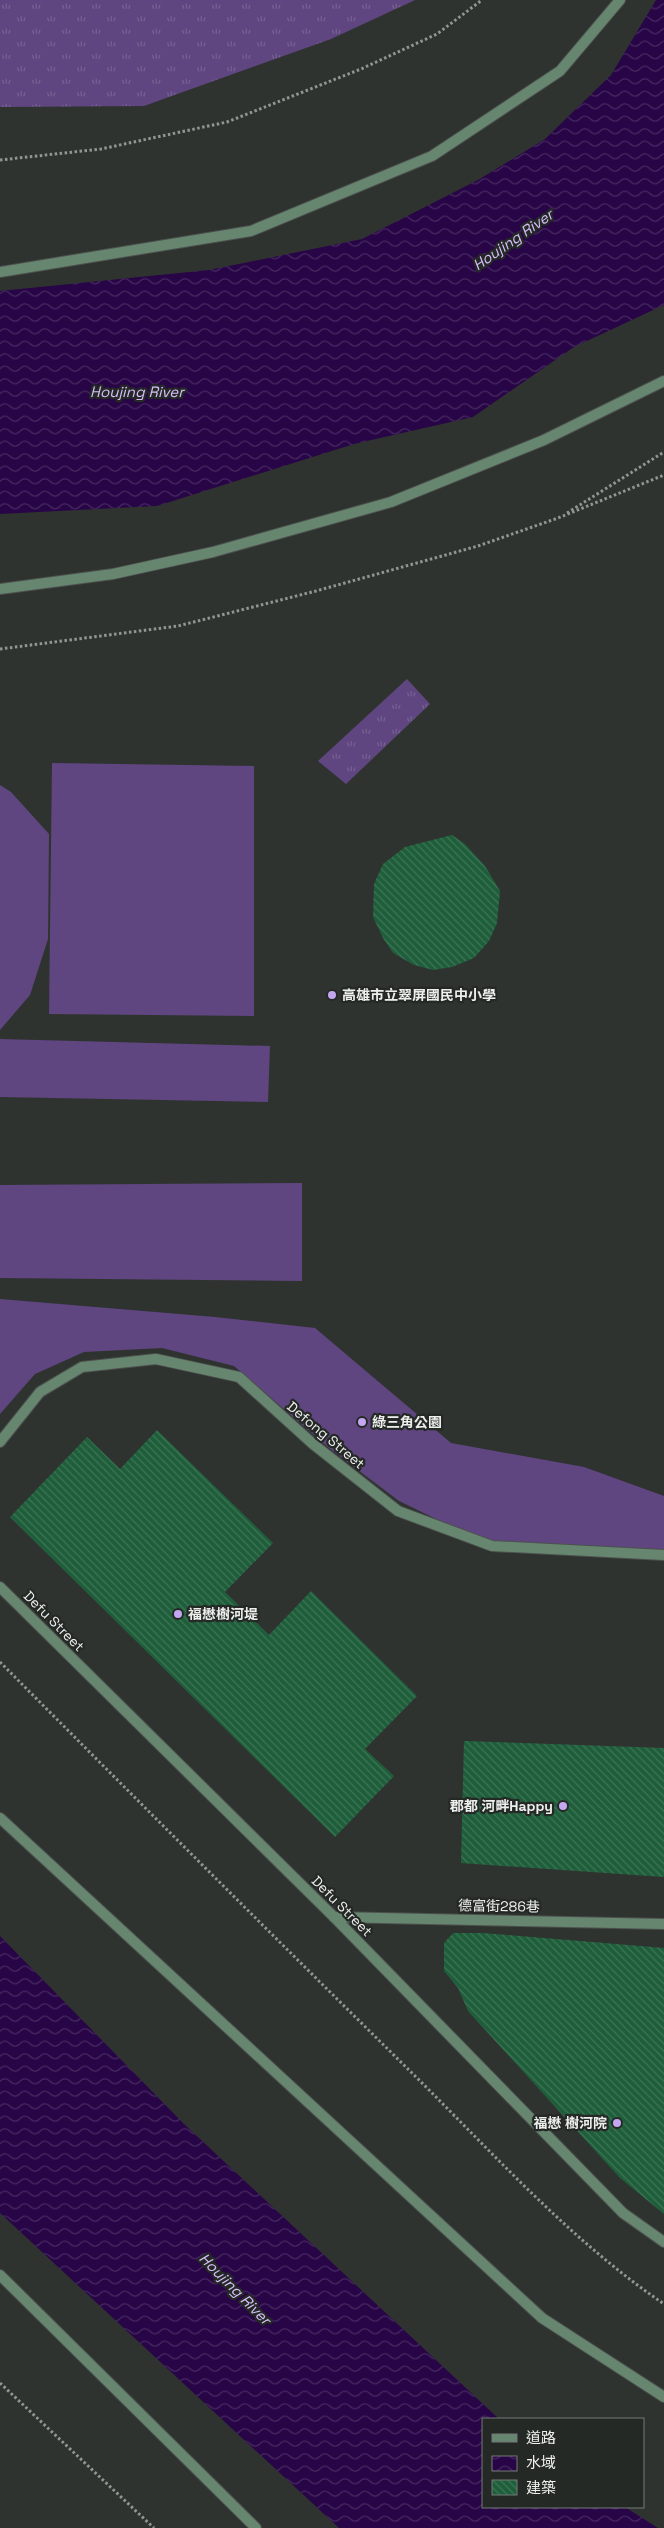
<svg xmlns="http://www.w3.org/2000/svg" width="664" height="2528" viewBox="0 0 664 2528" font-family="'Space Grotesk','Noto Sans TC',sans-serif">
  <defs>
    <pattern id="grass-tufts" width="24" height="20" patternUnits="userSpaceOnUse" patternTransform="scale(1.25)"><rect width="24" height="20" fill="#5f4680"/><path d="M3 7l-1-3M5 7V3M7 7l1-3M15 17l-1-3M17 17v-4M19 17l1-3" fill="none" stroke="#766192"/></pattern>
    <pattern id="water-waves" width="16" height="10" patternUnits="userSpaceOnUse" patternTransform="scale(1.25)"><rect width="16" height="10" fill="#280546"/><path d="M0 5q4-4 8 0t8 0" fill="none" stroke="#472a61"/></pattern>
    <pattern id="building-back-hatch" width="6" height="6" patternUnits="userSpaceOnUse" patternTransform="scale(1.25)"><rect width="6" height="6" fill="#1e5e3a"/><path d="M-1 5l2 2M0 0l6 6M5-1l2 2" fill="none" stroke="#3f7557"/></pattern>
  </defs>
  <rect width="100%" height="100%" fill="#2f3330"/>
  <g fill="url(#grass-tufts)">
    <path d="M0,0H415L331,39L144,106L0,107Z"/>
    <path d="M407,679L430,704L346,784L318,761Z"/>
  </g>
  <g fill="#5f4680">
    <path d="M52,763L254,766V1016L49,1014Z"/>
    <path d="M0,785L11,792L49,834L48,939L30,995L0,1030Z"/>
    <path d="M0,1039L270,1046L268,1102L0,1097Z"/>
    <path d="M302,1183V1281L0,1278V1185Z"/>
    <path d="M0,1299L215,1317L315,1328L451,1443L584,1467L664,1496V1552L492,1546L399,1501L329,1448L234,1366L162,1348L84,1352L35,1374L0,1414Z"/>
  </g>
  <g fill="url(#water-waves)">
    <path d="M656,0H664V305L574,347L473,417L354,444L157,506L0,514V291L209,270L362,239L478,180L545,139L611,75Z"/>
    <path d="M0,1936L183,2123L499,2419H483V2507H625L658,2528H339L0,2213Z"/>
  </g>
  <g fill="url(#building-back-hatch)">
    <path d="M452,835L465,844L485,866L500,891L497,923L489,941L474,958L452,967L433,970L414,965L393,953L383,938L373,917L374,884L383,864L405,847Z"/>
    <path d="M157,1430L273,1543L225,1592L269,1635L311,1591L417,1696L365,1749L394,1776L335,1837L10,1517L87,1437L120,1469Z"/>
    <path d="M464,1741L664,1748V1877L461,1863Z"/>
    <path d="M453,1933H483L664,1948V2214L620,2178L468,2011L458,1988L444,1971V1943Z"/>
  </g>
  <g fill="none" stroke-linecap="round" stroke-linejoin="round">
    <defs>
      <g id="street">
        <path d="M0,272L251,231L432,156L560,71L620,0"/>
        <path d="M0,589L113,574L213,552L391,502L544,440L664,381"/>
        <path d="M0,1442L40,1392L82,1367L156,1359L239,1377L313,1444L398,1511L492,1546L664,1555"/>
        <path d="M0,1587L334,1917L623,2213L664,2242"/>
        <path d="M0,1818L542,2318L664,2397"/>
        <path d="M334,1917L664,1924"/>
        <path d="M0,2275L256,2528"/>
      </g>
    </defs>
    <use href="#street" stroke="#4d514e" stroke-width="12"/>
    <g stroke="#929693" stroke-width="3" stroke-dasharray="2.5 2.5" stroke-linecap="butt">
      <path d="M0,160L101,149L227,122L361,69L437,34L482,0"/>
      <path d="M567,513L664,452"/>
      <path d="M0,649L178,626L316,591L478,546L558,518L664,475"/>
      <path d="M0,1662C136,1799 273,1936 411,2072C492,2152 570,2240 664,2304"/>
      <path d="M0,2383L154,2528"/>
    </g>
    <use href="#street" stroke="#668670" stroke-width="10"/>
  </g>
  <g fill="#c5a7f1" stroke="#252926" stroke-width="2">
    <circle cx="332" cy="995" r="5"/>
    <circle cx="362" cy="1422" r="5"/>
    <circle cx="178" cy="1614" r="5"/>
    <circle cx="563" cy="1806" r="5"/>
    <circle cx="617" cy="2123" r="5"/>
  </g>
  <g text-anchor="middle" stroke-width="4.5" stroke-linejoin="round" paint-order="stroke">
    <g font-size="14" font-weight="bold" fill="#ecefed" stroke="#252926" text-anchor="start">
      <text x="342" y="1000">高雄市立翠屏國民中小學</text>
      <text x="372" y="1427">綠三角公園</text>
      <text x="188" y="1619">福懋樹河堤</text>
      <text x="553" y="1811" text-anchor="end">郡都 河畔Happy</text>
      <text x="607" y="2128" text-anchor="end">福懋 樹河院</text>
    </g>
    <g font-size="14" fill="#ecefed" stroke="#252926">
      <text transform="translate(326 1435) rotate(40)" y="5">Defong Street</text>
      <text transform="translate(54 1621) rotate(45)" y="5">Defu Street</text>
      <text transform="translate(342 1906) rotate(45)" y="5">Defu Street</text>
      <text transform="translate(499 1906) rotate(1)" y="5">德富街286巷</text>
    </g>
    <g font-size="15" font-style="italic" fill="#d5bef9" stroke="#252926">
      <text transform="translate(513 240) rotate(-35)" y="5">Houjing River</text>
      <text x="137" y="397">Houjing River</text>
      <text transform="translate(235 2289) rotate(45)" y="5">Houjing River</text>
    </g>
  </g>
  <rect x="482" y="2418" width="162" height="90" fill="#252926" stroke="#757876"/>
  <rect x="492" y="2434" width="25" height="8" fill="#668670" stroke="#757876"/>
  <text x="526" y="2443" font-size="15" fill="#ecefed">道路</text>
  <rect x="492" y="2456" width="25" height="15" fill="url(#water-waves)" stroke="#757876"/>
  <text x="526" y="2468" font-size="15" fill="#ecefed">水域</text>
  <rect x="492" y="2480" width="25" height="15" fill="url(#building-back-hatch)" stroke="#757876"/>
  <text x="526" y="2493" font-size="15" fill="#ecefed">建築</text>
</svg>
